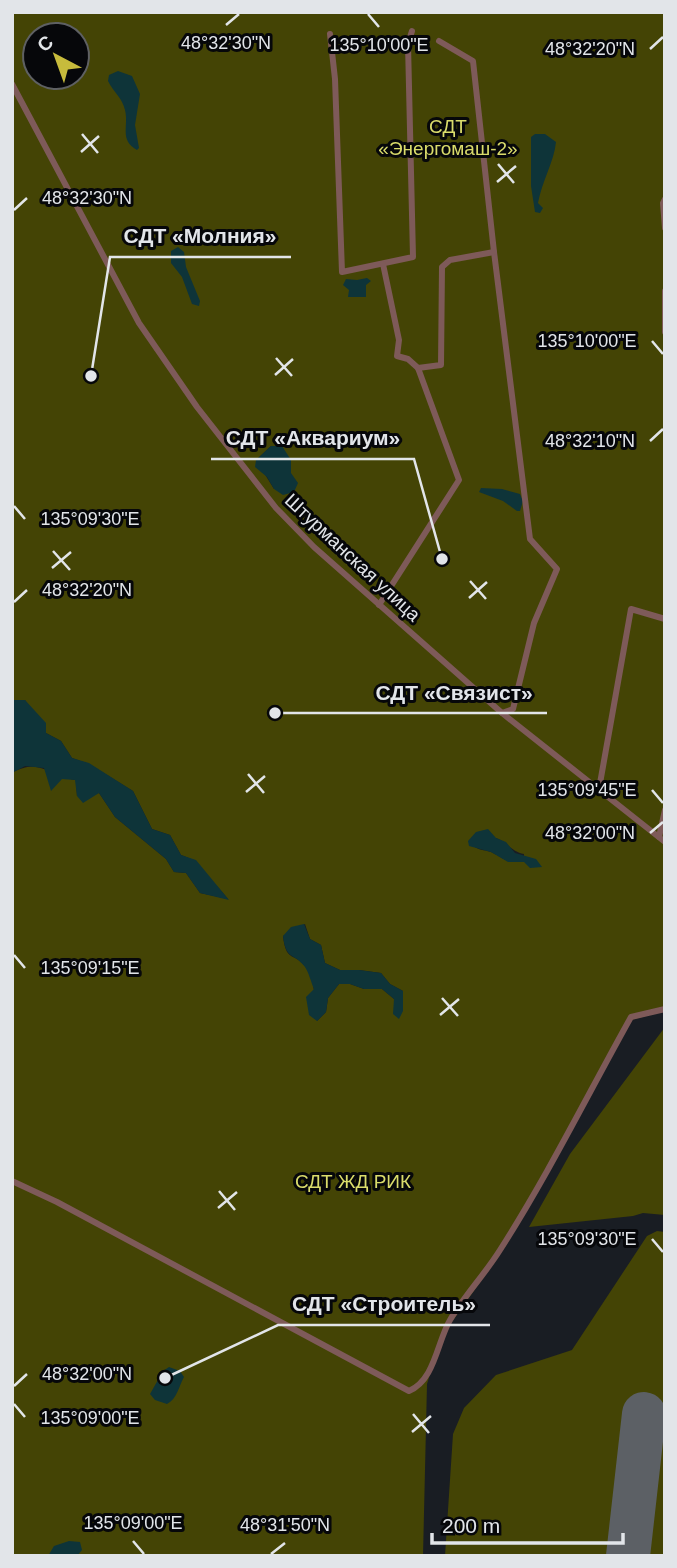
<svg xmlns="http://www.w3.org/2000/svg" width="677" height="1568" viewBox="0 0 677 1568" font-family="Arial,sans-serif">
  <rect width="100%" height="100%" fill="#191d23"/>
  <g fill="#444405" fill-rule="evenodd">
    <path d="M12,12H665V1011L631,1020L507,1244L442,1336L427,1384L423,1556H12V773C40,757 49,777 76,780L77,796L99,793L115,817L166,859L174,872L186,873L200,893L228,899C221,890 216,885 208,877C195,865 201,862 181,855L170,835L152,829L133,791L89,764L72,758L61,741L46,733L25,700H12ZM35,35H77V77H35ZM271,446L290,473L274,489L256,460ZM496,838C507,842 512,852 524,854V862C503,862 508,860 491,852C486,850 481,851 475,847ZM305,924L310,939L321,945L325,963L340,970H359L381,973L390,984L403,991L394,999L382,989H364L350,984H339L328,998L326,1012L317,1021C315,1004 316,981 305,966C293,952 286,962 283,936Z"/>
    <path d="M665,1027V1215L643,1213L633,1216L529,1227L570,1154Z"/>
    <path d="M657,1231L665,1232V1556H445L453,1434L464,1408L496,1375L572,1350L647,1236Z"/>
  </g>
  <g fill="#0e3439">
    <path d="M118,71L132,76L140,94L135,125L139,148L137,150C119,140 129,126 125,110C122,97 113,92 108,81L109,75Z"/>
    <path d="M535,134H545L556,142C554,162 542,181 538,203L543,208L540,213L535,212L531,186V137Z"/>
    <path d="M178,247L184,252L186,267L200,301L199,306L192,304L182,277L171,263V251Z"/>
    <path d="M367,278L371,281L366,285V297H348L349,290L343,285L346,279L357,280Z"/>
    <path d="M271,446H282L291,460V473L298,483L294,492L283,495L274,489L267,477L255,467L256,460Z"/>
    <path d="M481,488L502,489L520,494L523,501L520,511H517L503,501L479,492Z"/>
    <path d="M12,700H25L46,723V733L61,741L72,758L89,763L133,791L152,829L170,835L181,855L196,860L229,900L200,893L186,873L174,872L166,859L115,817L99,793L83,803L77,796L75,780L62,779L51,791L44,768L25,766L12,773Z"/>
    <path d="M488,829L496,838L506,842L515,853L536,859L542,867L530,868L524,862H508L491,852L469,846L468,841L476,832Z"/>
    <path d="M304,924L310,939L321,945L325,963L340,970H359L381,973L390,984L403,991V1011L399,1019L393,1014L394,999L382,989H364L350,984H339L328,998L326,1012L317,1021L309,1015L306,997L314,989C311,982 309,973 305,967C294,952 286,961 283,936L291,927Z"/>
    <path d="M169,1367L180,1371L184,1377C179,1386 177,1399 167,1404L155,1400L150,1394L163,1371Z"/>
    <path d="M69,1541L80,1542L82,1550L77,1556H48L54,1546Z"/>
  </g>
  <g fill="none" stroke-linecap="round" stroke-linejoin="round">
    <path stroke="#5c6065" stroke-width="44" d="M628,1556L644,1414"/>
    <g stroke="#7e5a59" stroke-width="6">
      <path d="M330,34L335,79L342,272L413,257L408,44L412,31"/>
      <path d="M439,41L473,61L494,252L530,539L557,569L534,623L513,709L502,713"/>
      <path d="M12,84L139,323L197,407L276,508L314,547L502,713L665,842"/>
      <path d="M665,199L663,203L665,228"/>
      <path d="M665,291V332"/>
      <path d="M418,368L441,365L442,267L450,260L494,252"/>
      <path d="M379,605L459,480L418,368L408,359L397,356L399,340L383,264"/>
      <path d="M599,789L631,609L665,619"/>
      <path d="M659,837L665,810"/>
      <path d="M12,1181L57,1202L409,1391C435,1380 437,1342 450,1320C465,1295 485,1274 500,1250C548,1175 588,1094 631,1017L665,1009"/>
    </g>
  </g>
  <path fill="none" stroke="#e2e5e9" stroke-width="2.5" d="M368,14L379,27M226,25L239,14M650,49L663,37M82,134L98,153M81,152L99,136M498,164L514,183M497,182L516,166M14,210L27,198M652,341L663,354M276,358L292,376M275,375L293,359M650,441L663,429M14,506L25,519M53,551L70,570M52,568L71,552M470,581L486,599M469,598L487,582M14,602L27,590M248,774L264,793M652,790L663,803M246,792L265,776M650,833L663,822M14,955L25,968M442,998L458,1016M440,1015L459,999M219,1191L235,1210M218,1208L237,1192M652,1239L663,1252M14,1386L27,1374M14,1404L25,1417M413,1414L429,1433M412,1432L431,1416M133,1541L144,1554M271,1554L285,1543"/>
  <g text-anchor="middle" stroke-width="6" stroke-linejoin="round" paint-order="stroke">
    <g font-size="19" fill="#dadc6b" stroke="#06070a">
      <text x="448" y="133">СДТ<tspan x="448" dy="22">«Энергомаш-2»</tspan></text>
      <text x="353" y="1188">СДТ ЖД РИК</text>
    </g>
    <g font-size="19" fill="#e2e5e9" stroke="#06070a">
      <text transform="translate(353 557) rotate(43)" y="7">Штурманская улица</text>
    </g>
  </g>
  <g font-size="18" text-anchor="middle" fill="#e2e5e9" stroke="#06070a" stroke-width="6" stroke-linejoin="round" paint-order="stroke">
    <text x="226" y="49">48°32'30"N</text>
    <text x="379" y="51">135°10'00"E</text>
    <text x="590" y="55">48°32'20"N</text>
    <text x="87" y="204">48°32'30"N</text>
    <text x="587" y="347">135°10'00"E</text>
    <text x="590" y="447">48°32'10"N</text>
    <text x="90" y="525">135°09'30"E</text>
    <text x="87" y="596">48°32'20"N</text>
    <text x="587" y="796">135°09'45"E</text>
    <text x="590" y="839">48°32'00"N</text>
    <text x="90" y="974">135°09'15"E</text>
    <text x="587" y="1245">135°09'30"E</text>
    <text x="87" y="1380">48°32'00"N</text>
    <text x="90" y="1424">135°09'00"E</text>
    <text x="133" y="1529">135°09'00"E</text>
    <text x="285" y="1531">48°31'50"N</text>
  </g>
  <path fill="none" stroke="#e2e5e9" stroke-width="2.5" d="M91 376L110 257H291M442 559L414 459H211M275 713L362 713H547M165 1378L278 1325H490"/>
  <g fill="#e2e5e9" stroke="#06070a" stroke-width="2.5">
    <circle cx="91" cy="376" r="7"/>
    <circle cx="442" cy="559" r="7"/>
    <circle cx="275" cy="713" r="7"/>
    <circle cx="165" cy="1378" r="7"/>
  </g>
  <g font-size="21" text-anchor="middle" font-weight="bold" fill="#e2e5e9" stroke="#06070a" stroke-width="6" stroke-linejoin="round" paint-order="stroke">
    <text x="200" y="243">СДТ «Молния»</text>
    <text x="313" y="445">СДТ «Аквариум»</text>
    <text x="454" y="700">СДТ «Связист»</text>
    <text x="384" y="1311">СДТ «Строитель»</text>
  </g>
  <rect width="677" height="1568" fill="none" stroke="#e2e5e9" stroke-width="28"/>
  <g transform="translate(56 56) rotate(319)"><circle r="33" fill="#06070a" stroke="#5e6063" stroke-width="2"/>
  <path d="M0-5L12 26L0 18L-12 26Z" fill="#c7bb3c"/>
  <text y="-10" font-size="19" font-weight="bold" text-anchor="middle" fill="#e2e5e9">С</text>
  </g>
  <path d="M432 1533v10h191v-10" fill="none" stroke="#e2e5e9" stroke-width="3.5"/>
  <text x="442" y="1533" font-size="21" fill="#e2e5e9" stroke="#06070a" stroke-width="5" paint-order="stroke">200 m</text>
</svg>
